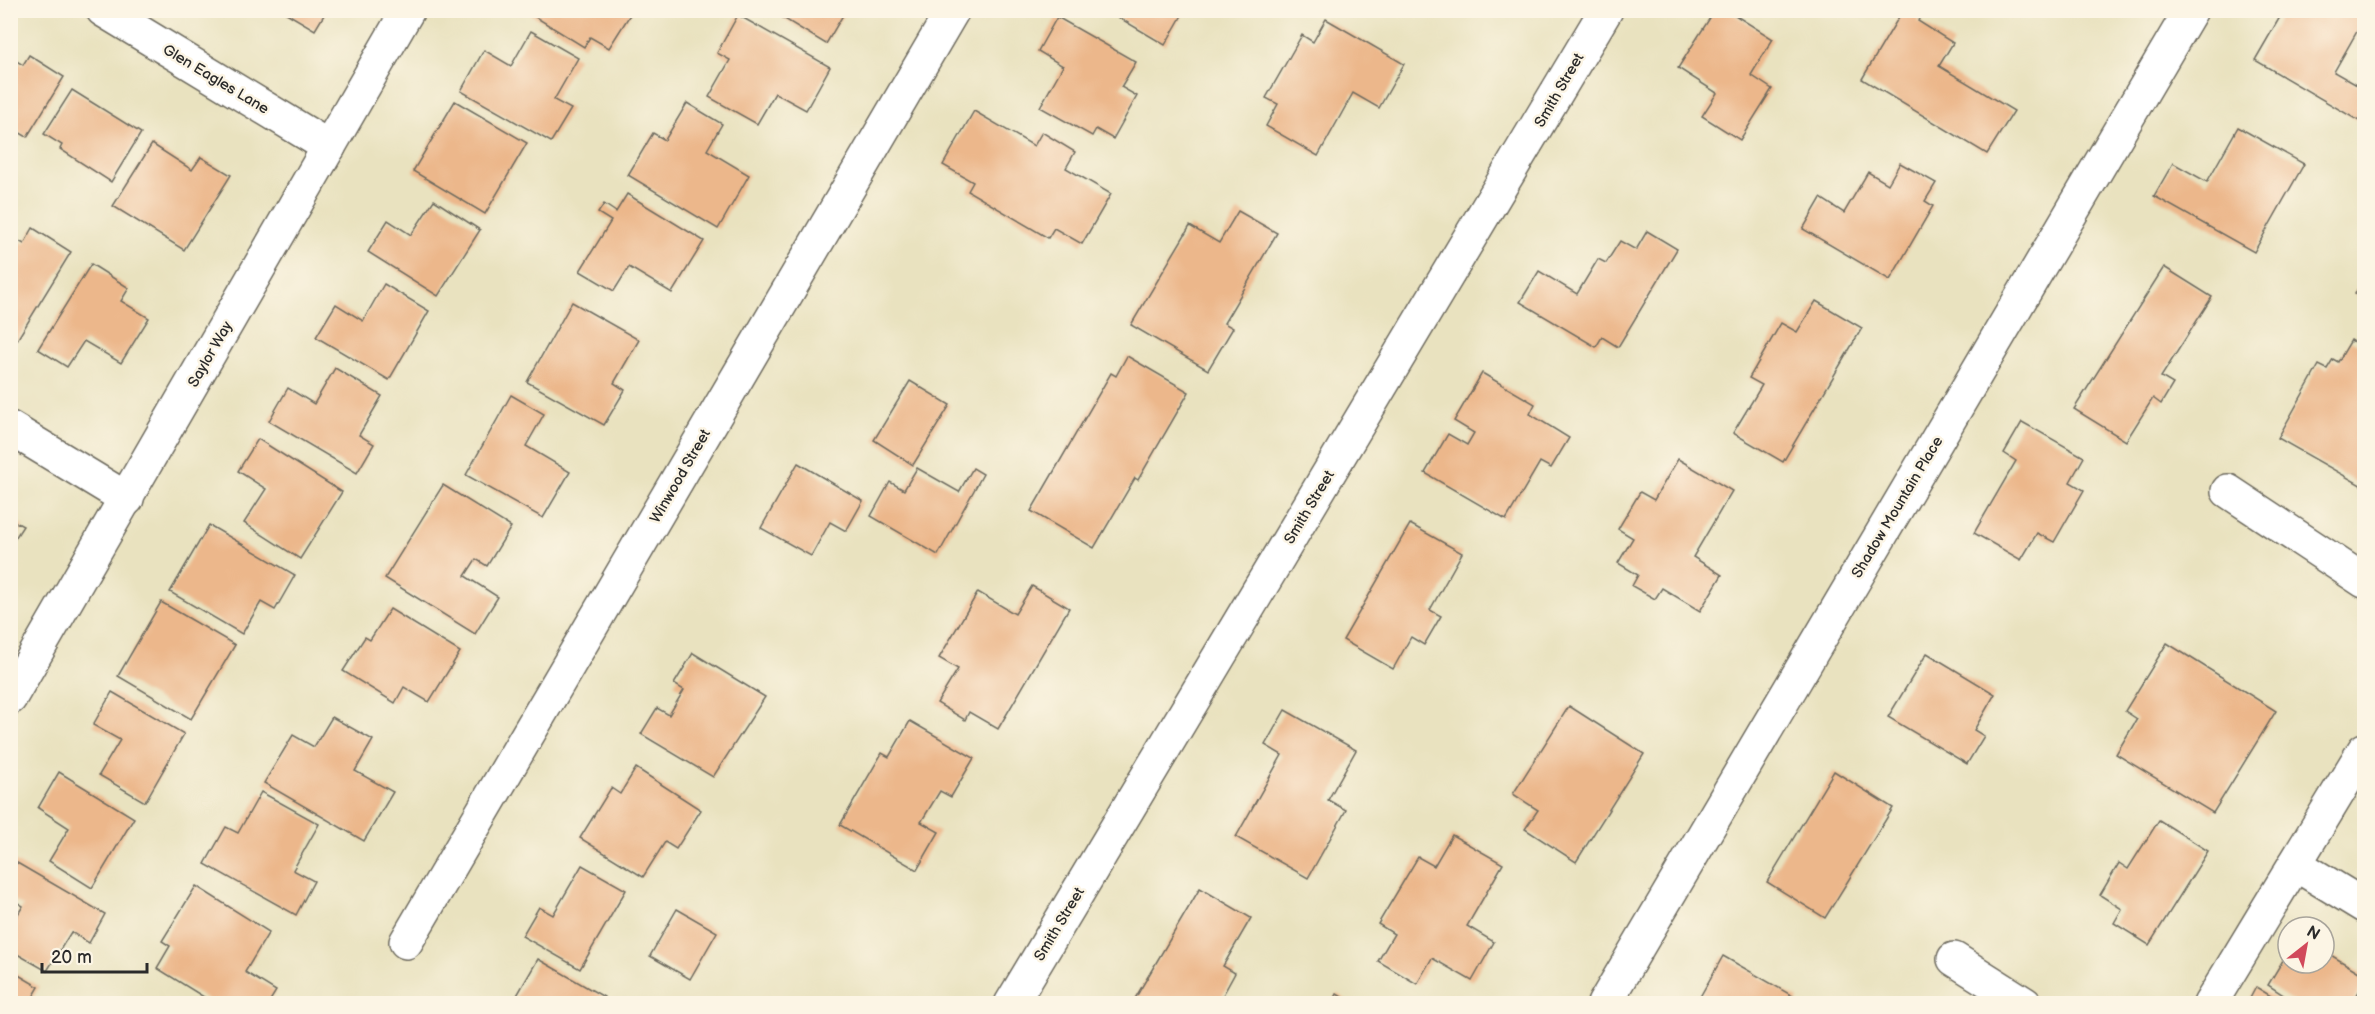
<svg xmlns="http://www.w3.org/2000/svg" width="2375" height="1014" viewBox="0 0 2375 1014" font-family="'Balsamiq Sans',sans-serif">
  <rect width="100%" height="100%" fill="#fcf5e5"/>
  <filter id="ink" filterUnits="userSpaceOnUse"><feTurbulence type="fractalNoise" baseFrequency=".0167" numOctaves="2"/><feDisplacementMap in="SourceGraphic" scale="12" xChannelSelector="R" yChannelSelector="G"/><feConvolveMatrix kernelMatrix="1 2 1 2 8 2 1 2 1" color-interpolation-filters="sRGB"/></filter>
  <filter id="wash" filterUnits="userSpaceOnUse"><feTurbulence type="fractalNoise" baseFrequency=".008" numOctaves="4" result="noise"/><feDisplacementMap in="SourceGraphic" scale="24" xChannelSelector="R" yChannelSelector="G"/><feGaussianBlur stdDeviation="1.35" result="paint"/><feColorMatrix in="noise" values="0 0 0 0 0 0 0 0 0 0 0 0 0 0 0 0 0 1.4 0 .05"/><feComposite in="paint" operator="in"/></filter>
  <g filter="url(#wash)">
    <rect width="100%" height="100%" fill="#e9e2bf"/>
    <g id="blocks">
      <g fill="#ecb78b">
        <path d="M281,10H327L315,30Z"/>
        <path d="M524,10H633L609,48L590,37L584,47Z"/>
        <path d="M787,10H846L826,44L783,18Z"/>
        <path d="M1106,10H1185L1165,45Z"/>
        <path d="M1715,10H1727L1773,39L1751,75L1772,89L1740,140L1702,116L1717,93L1678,68Z"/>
        <path d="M1903,10H1924L1918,21L1953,43L1939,66L2014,111L1987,154L1862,79Z"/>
        <path d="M2284,10H2364V19L2334,72L2364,89V124L2255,60Z"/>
        <path d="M738,15L830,67L806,110L775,93L757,124L709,97L730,60L717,53Z"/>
        <path d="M1057,17L1136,62L1121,87L1137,96L1113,139L1096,129L1092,136L1040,107L1063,66L1038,51Z"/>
        <path d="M1326,19L1404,64L1379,108L1353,93L1318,156L1266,126L1278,104L1266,98L1302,35L1313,42Z"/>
        <path d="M531,31L578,58L554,100L571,109L551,142L461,91L484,50L511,66Z"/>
        <path d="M29,55L64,77L27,137L10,127V57L23,65Z"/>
        <path d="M72,90L141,133L111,182L60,149L62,145L44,134Z"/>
        <path d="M455,101L527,143L485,214L413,171Z"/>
        <path d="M687,103L722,124L707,150L749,175L718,229L628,175L653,133L665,140Z"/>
        <path d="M974,111L1034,146L1042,132L1075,152L1066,168L1111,194L1082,244L1054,228L1048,238L968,191L973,182L943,165Z"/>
        <path d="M2238,127L2304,164L2254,252L2154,196L2173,163L2207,182Z"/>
        <path d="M152,144L192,170L201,157L231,175L184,250L113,206Z"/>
        <path d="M1900,163L1936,183L1925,201L1933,206L1890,280L1803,229L1821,198L1844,213L1868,172L1888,184Z"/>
        <path d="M627,194L704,241L672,293L629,267L614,291L580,271L611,221L598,213L604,204L616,212Z"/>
        <path d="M434,200L480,230L438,296L368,252L388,220L411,235Z"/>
        <path d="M1238,211L1277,233L1224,323L1233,328L1208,370L1131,325L1190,226L1219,243Z"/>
        <path d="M33,228L71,252L17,340L10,337V236L24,244Z"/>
        <path d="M1647,231L1677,249L1618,347L1602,337L1596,347L1520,302L1539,271L1577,294L1598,259L1606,263L1620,241L1636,250Z"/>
        <path d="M91,264L129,288L121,301L149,318L121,363L84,341L67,367L38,349Z"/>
        <path d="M2164,267L2212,297L2161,377L2173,384L2161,404L2153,398L2126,441L2074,409Z"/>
        <path d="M2364,277V300L2355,294Z"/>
        <path d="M384,284L429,311L389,380L316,337L336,304L363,321Z"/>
        <path d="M1816,301L1862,328L1783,462L1733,433L1762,385L1749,378L1781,323L1797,332Z"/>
        <path d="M572,302L639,340L614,383L625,390L604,425L527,382Z"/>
        <path d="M2351,340L2364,348V487L2278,438L2319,365L2327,369L2333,359L2338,362Z"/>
        <path d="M1127,356L1189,392L1138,480L1135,478L1094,548L1031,511L1111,373L1116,376Z"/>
        <path d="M335,368L382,396L359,435L374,444L357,473L269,421L288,388L314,404Z"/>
        <path d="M1482,373L1535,404L1530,414L1569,438L1551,468L1540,462L1506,520L1425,473L1448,434L1467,445L1474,433L1454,421Z"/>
        <path d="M910,381L950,405L913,465L874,440Z"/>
        <path d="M511,395L544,414L526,446L570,472L543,518L466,475Z"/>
        <path d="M2022,422L2084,457L2070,482L2084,490L2054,542L2037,533L2021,560L1974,533L2016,461L2004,453Z"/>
        <path d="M258,439L342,492L300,559L244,523L266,489L238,471Z"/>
        <path d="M1678,459L1732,491L1693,557L1722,575L1700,611L1662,588L1655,599L1632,586L1638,575L1618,563L1633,538L1618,529L1640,492L1654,500Z"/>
        <path d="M798,463L863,501L846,531L830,522L811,556L761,528Z"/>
        <path d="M917,468L959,492L973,468L983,474L938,555L871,516L890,482L904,490Z"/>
        <path d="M443,485L511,527L487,566L476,559L465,576L498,597L475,634L385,578Z"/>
        <path d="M10,519L23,526L10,546Z"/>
        <path d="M1410,524L1462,553L1430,610L1441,616L1424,645L1411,637L1393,669L1343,640Z"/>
        <path d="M209,525L295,575L275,610L261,602L242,634L170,592Z"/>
        <path d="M1032,586L1069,608L998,729L969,712L965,720L937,703L958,669L939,658L978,592L1015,614Z"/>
        <path d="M161,602L235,645L191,719L118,676Z"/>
        <path d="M390,609L460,652L429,702L404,687L395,703L343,671L365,637L370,640Z"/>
        <path d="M2167,643L2276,711L2213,813L2116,754L2137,719L2125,711Z"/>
        <path d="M693,653L765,697L713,777L641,734L657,708L669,715L684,690L674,684Z"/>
        <path d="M1927,653L1995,694L1974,730L1984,736L1967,764L1888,717Z"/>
        <path d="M112,692L184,734L145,802L99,775L120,740L93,725Z"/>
        <path d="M1569,706L1644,754L1576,862L1525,829L1538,810L1513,794Z"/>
        <path d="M1285,710L1356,750L1328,800L1346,810L1308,878L1236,837L1282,755L1265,745Z"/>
        <path d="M332,717L373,740L355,771L393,792L364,841L264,783L293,735L314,747Z"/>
        <path d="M910,721L974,758L951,797L940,791L921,822L939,832L917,870L840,825L882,753L889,757Z"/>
        <path d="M636,768L701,810L676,849L665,842L643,877L580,838L611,788L620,794Z"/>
        <path d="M1834,771L1893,808L1825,918L1767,882Z"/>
        <path d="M59,772L134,818L92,888L49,861L69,828L38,808Z"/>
        <path d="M261,792L319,824L293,870L314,881L296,915L205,864L226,827L238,833Z"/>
        <path d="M2159,820L2208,851L2149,945L2114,923L2122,909L2100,895L2119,863L2128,869Z"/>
        <path d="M1452,835L1503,864L1467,926L1494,942L1472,981L1432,958L1417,984L1378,961L1394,934L1378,924L1418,857L1434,866Z"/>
        <path d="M12,860L105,914L89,943L71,932L47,971L10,950V927L23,906L10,898Z"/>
        <path d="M582,865L626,890L580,969L522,936L539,907L553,915Z"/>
        <path d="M196,886L269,932L245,972L276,991L268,1004H215L157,968L170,946L162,941Z"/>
        <path d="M1200,888L1251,918L1223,966L1235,973L1218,1004H1135L1133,1002Z"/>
        <path d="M677,909L717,932L690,979L650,956Z"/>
        <path d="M2324,951L2364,975V983L2354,1000L2360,1004H2297L2268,985L2288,952V963H2324Z"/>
        <path d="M1723,956L1798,999L1796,1004H1696Z"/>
        <path d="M538,959L604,997L600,1004H512Z"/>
        <path d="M10,970L39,987L29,1004H10Z"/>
        <path d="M2256,987L2284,1004H2247Z"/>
        <path d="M1337,994L1353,1004H1332Z"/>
      </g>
    </g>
  </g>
  <g filter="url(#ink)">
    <use href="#blocks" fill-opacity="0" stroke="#6e6b5f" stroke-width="1.5"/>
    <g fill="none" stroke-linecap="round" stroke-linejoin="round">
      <defs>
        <g id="minor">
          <path d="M103,10L329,147"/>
          <path d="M10,428L127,499"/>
          <path d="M2228,491L2364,581"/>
          <path d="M10,698L408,10"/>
          <path d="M2295,864L2364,906"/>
          <path d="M406,942L953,10"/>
          <path d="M1954,959L2025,1004"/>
          <path d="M1011,1004L1606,10"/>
          <path d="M1604,1004L2191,10"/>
          <path d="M2210,1004L2364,750"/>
        </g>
      </defs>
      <use href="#minor" stroke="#6e6b5f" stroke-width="36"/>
      <use href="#minor" stroke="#fff" stroke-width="33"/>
    </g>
  </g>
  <g text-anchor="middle" stroke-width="5" stroke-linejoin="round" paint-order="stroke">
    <g font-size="15" fill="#2b2b2b" stroke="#fcf5e5">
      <text transform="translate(216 79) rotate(31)" y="5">Glen Eagles Lane</text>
      <text transform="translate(1559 90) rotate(-60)" y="5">Smith Street</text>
      <text transform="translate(210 354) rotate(-60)" y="5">Saylor Way</text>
      <text transform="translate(680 476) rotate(-60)" y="5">Winwood Street</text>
      <text transform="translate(1309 507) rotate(-59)" y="5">Smith Street</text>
      <text transform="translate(1897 507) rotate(-59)" y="5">Shadow Mountain Place</text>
      <text transform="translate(1059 924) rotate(-59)" y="5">Smith Street</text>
    </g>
  </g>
  <rect width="2375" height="1014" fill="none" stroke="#fcf5e5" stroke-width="36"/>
  <g transform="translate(2306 945) rotate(31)"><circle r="28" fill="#fcf5e5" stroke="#a8a49b" stroke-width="1.5"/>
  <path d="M0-4.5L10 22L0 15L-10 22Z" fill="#d1495b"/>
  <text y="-9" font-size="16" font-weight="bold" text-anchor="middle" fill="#2b2b2b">N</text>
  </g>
  <path d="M42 963v9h105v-9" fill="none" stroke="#2b2b2b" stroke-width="3"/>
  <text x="51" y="963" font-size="18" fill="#2b2b2b" stroke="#fcf5e5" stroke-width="4.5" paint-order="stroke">20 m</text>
</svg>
